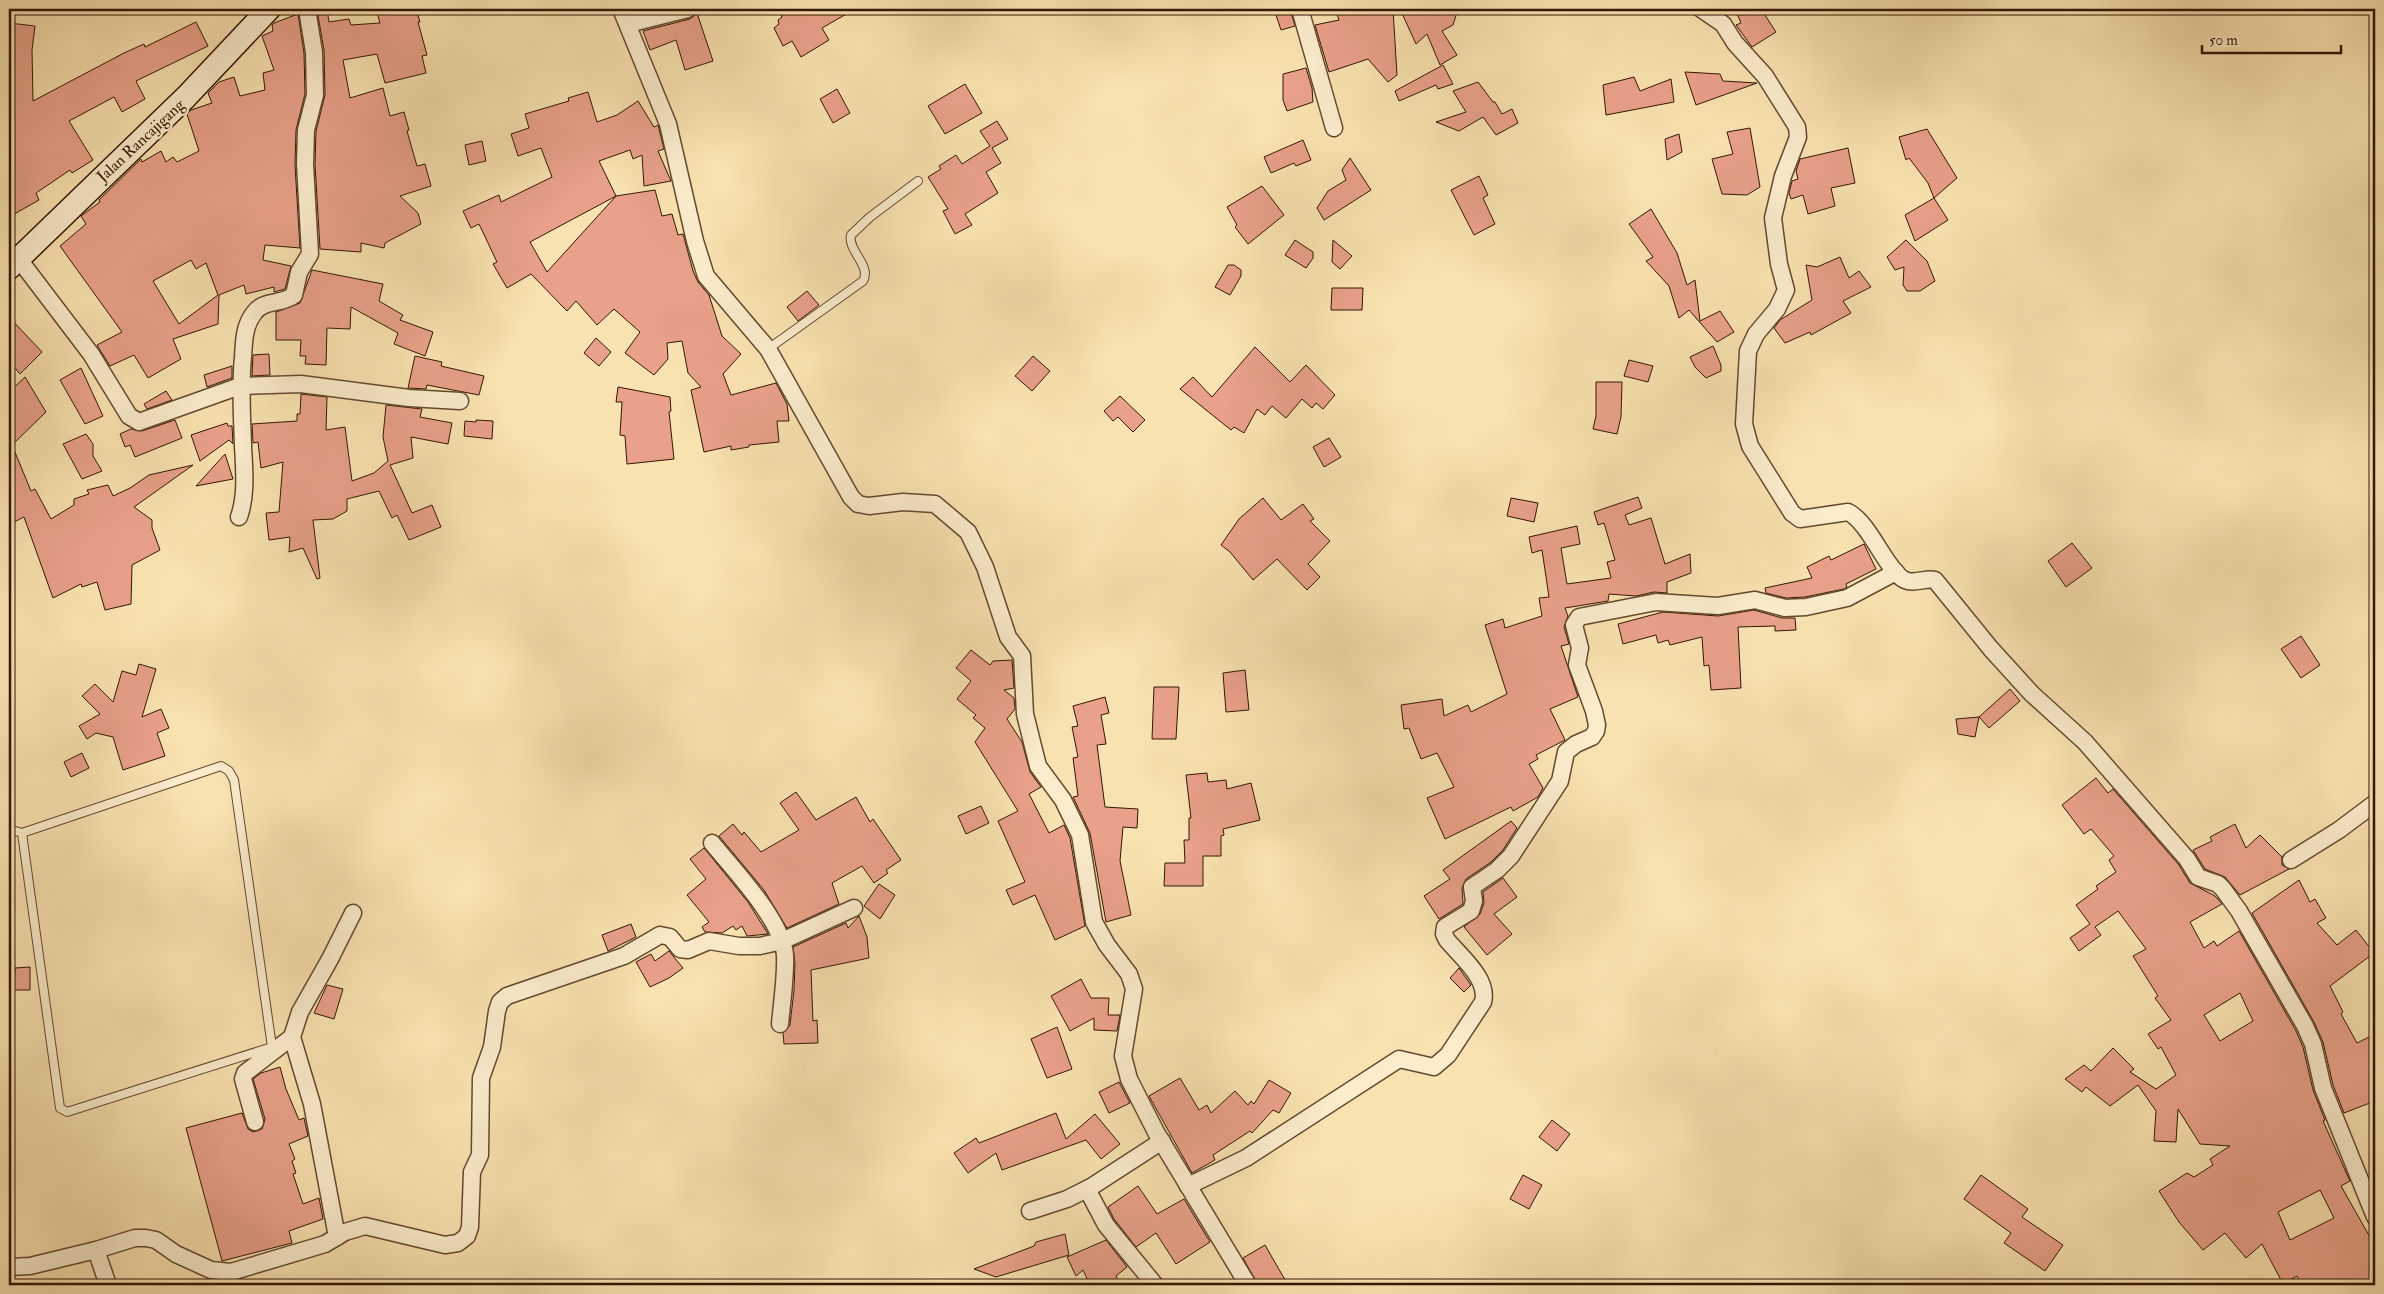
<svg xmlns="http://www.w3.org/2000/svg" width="2384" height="1294" viewBox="0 0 2384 1294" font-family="'IM FELL Double Pica',serif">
  <rect width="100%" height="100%" fill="#f9e2b1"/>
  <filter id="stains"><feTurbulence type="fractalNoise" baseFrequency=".004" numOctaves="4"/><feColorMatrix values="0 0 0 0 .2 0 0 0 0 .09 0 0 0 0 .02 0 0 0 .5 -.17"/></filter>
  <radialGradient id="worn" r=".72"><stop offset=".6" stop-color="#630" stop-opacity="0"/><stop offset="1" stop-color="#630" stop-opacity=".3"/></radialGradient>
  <g fill="#e9a189" stroke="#331602" fill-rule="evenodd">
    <path d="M327,9L329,22L349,19L351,25L380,23L376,9H416L420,22H418L427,55L422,56L426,73L385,83L377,54L343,60L350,98L383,88L390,116L404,112L409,130L407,131L417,166L425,164L431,186L400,196L418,213L421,224L385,243L384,248L361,243V252L320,249L315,164L316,131L325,95L324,50L317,10Z"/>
    <path d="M779,9H855L822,28L829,40L801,57L792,41L783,46L774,28L779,24L778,20L782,17Z"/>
    <path d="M1274,9H1290L1295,26L1281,30Z"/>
    <path d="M1355,9H1393L1397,75L1388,82L1368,59L1329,72L1315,25L1339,20L1337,14Z"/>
    <path d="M1400,9H1458L1453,25L1442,31L1457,55L1440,65L1427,34L1416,44Z"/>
    <path d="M1735,9H1761L1776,32L1752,47L1736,25L1741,23Z"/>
    <path d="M697,13L713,61L685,70L676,40L650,50L643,31L690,19Z"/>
    <path d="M298,14L304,53L305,94L296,130L295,165L300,248L265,245L263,260L291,266L285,289L274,292V287L246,294L244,285L219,295L218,324L173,339L181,359L148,378L134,355L110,366L97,345L122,332L60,246L86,224L81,216L100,202L99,200L141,159L142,162L161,151L166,162L173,157L177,162L199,151L187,114L191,110L212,103L208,93L219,82L234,77L240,96L265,90L263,73L274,70L262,36L273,31L272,25L274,23ZM191,260L196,269L206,263L218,295L179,324L153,281Z"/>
    <path d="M196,22L208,46L136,81L145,99L122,112L114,97L69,121L93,160L72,173L70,170L36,193L39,200L9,217V23L35,26L32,50L33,101L124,53L144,44L145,47Z"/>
    <path d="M1443,65L1453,84L1438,89L1436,85L1399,101L1395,91Z"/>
    <path d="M1306,68L1312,88L1313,102L1287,111L1283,100V74Z"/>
    <path d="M1685,72L1720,74L1723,81L1757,83L1696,105Z"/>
    <path d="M1634,77L1640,91L1671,79L1674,102L1606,115L1603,85Z"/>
    <path d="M1478,82L1493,102H1495L1502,114L1512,109L1518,123L1496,135L1483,117L1459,131L1436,122L1466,112L1453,91Z"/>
    <path d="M965,84L982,113L945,134L928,106Z"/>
    <path d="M837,89L850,113L833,123L820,99Z"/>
    <path d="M588,92L597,122L617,115L638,101L654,127L658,125L664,149L658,151L671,181L644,186L642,155L633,159L630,150L599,161L616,196L530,242L547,272L616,196L655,190L662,216L672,214L678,235L683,234L693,271L698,282L709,295L722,336L741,354L723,374L731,395L776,383L787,404L789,421H777L779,442L749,445V447L731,450V446L704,452L691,390L701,387L688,373L682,341L667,343L668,359L654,375L625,353L640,332L614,309L597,325L576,301L567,311L531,274L507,288L493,264L497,262L479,224L471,228L463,211L499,195L501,202L552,177L541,148L518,156L511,134L529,128L525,114L569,101L568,98Z"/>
    <path d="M997,121L1008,139L992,148L1001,163L986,172L998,193L965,214L972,225L955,234L943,211L948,209L928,177L941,169L939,166L956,155L962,164L990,146L980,131Z"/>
    <path d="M1750,128L1760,187L1747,195L1722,194L1712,159L1733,154L1727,132Z"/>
    <path d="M1927,129L1957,178L1934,198L1928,183L1909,158L1906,160L1899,137Z"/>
    <path d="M1679,134L1682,152L1667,160L1665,139Z"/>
    <path d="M1303,140L1311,160L1296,166L1294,163L1271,173L1264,157Z"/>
    <path d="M482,141L486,161L469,165L465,145Z"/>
    <path d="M1848,148L1855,183L1831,188L1835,206L1808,214L1803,195L1791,199L1789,193L1792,181L1798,179L1796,171L1800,159Z"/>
    <path d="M1350,158L1371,190L1324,220L1317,208L1328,191L1346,180L1342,170Z"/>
    <path d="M1479,176L1488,195L1483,198L1495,224L1474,235L1451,190Z"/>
    <path d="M1262,186L1284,215L1248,244L1235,227L1237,225L1227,207Z"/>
    <path d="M1934,198L1948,220L1915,241L1905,215Z"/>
    <path d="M1651,209L1677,253L1687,285L1695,280L1700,321L1720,311L1734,332L1717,342L1689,310L1679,318L1669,286L1646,261L1653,257L1629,224Z"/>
    <path d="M1295,240L1313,252V258L1306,268L1285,255Z"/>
    <path d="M1333,240L1352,256L1340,269L1332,262Z"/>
    <path d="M1906,240L1927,261L1935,281L1920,291H1907L1903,285L1904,267L1895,270L1887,257Z"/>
    <path d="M1840,257L1849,278L1859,271L1871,287L1843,301L1851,313L1811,335L1810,332L1785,343L1774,328L1780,320L1812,300L1806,265L1817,267Z"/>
    <path d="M1228,265H1234L1241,270V276L1230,295L1215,287Z"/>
    <path d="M312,270L383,284L379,301L403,315L400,320L433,332L425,356L394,344L398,333L351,307L350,329L327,328L326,365L305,364L306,356H300L301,340H276V312L300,303Z"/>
    <path d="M1332,288H1363L1362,310H1331Z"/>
    <path d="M807,291L819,305L798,321L787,307Z"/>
    <path d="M9,317L42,352L20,374L9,360Z"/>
    <path d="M596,338L611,352L599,366L584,353Z"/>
    <path d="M1713,346L1721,365V371L1706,378L1695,367L1690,357Z"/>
    <path d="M1255,347L1290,382L1306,365L1335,395L1323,409L1316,403L1312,408L1302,399L1286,418L1272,406L1265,415L1257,409L1244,433L1234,427L1231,430L1180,389L1193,377L1212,397Z"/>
    <path d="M269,354L270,375L252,376L253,355Z"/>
    <path d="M415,356L442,362L441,366L484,376L479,395L427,385L426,389L408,388Z"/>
    <path d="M1033,356L1050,371L1032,391L1015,376Z"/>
    <path d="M1629,360L1653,366L1648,382L1624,376Z"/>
    <path d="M232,366V378L207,387L204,375Z"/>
    <path d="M81,368L103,416L85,424L60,380Z"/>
    <path d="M25,377L46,412L12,445L31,491L35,489L51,519L74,505V499L89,494L87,490L108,485L113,496L130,488L149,475L193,465L134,507L152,520V528L160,550L132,565L131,604L105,610L97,582L82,587L81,584L53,598L24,517L14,522L9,513V392Z"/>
    <path d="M1596,382H1622L1621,417L1617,434L1593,429L1596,416Z"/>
    <path d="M618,387L670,397L671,411L669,412L674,459L627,464L625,436L620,435L622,402H616Z"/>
    <path d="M166,391L172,400L147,409L144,404Z"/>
    <path d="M301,394L327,397L326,430L345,427L352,481L374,473L388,461L383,437L386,405L422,409L420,417L452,423L448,444L411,437L413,458L390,465L412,513L432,505L441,527L409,540L397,515L392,518L379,491L347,499V511L333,519L313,520L320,578L317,579L303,548L289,552L290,537L269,540L266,513L279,512L283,462L261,468L258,442L253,443L252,424L297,421V414H300Z"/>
    <path d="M1120,396L1145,420L1133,432L1118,417L1113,421L1104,411Z"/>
    <path d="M175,420L182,438L135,457L130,445L125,447L120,434L131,429L142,431Z"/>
    <path d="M476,420L493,421L492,439L464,436L465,421L476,422Z"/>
    <path d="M227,423L228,426H232L233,444L229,440L200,461L191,435Z"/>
    <path d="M86,434L93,444V456L102,471L82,479L63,444Z"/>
    <path d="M1329,438L1341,457L1324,467L1313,447Z"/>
    <path d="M225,454L233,479L196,486Z"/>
    <path d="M1638,497L1642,508L1625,515L1629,525L1651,518L1665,564L1690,554L1691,573L1667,582V593L1654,592L1636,596L1609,594L1608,601L1565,608L1568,616L1564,627L1569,644L1561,646L1578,697L1550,709L1565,740L1536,755L1538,759L1529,764L1543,788L1538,797L1513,811L1511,807L1445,839L1427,798L1454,787L1437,753L1421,759L1409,728L1404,729L1401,705L1442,699L1444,716L1468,705L1471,712L1507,694L1485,625L1503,619L1505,628L1542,616L1539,598L1549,597L1542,550L1532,553L1529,537L1577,526L1580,544L1561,548L1567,584L1611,578L1607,562L1615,560L1604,523L1598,525L1594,512Z"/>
    <path d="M1263,498L1281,520L1303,504L1314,519L1310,521L1330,541L1308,564L1320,577L1307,590L1277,559L1253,580L1230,552L1221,545L1239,519Z"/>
    <path d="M1511,498L1538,503L1534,522L1507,516Z"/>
    <path d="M2072,543L2092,568L2066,587L2048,561Z"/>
    <path d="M1864,544L1876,569L1846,584L1847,587L1844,589L1805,597L1786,598L1766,593L1765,588L1812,578L1807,567L1829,556L1831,560Z"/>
    <path d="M1754,610L1782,618H1795L1796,630L1775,631V626L1738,627L1741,688L1711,690L1709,665L1704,666L1702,637L1670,645L1668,640L1658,643L1656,635L1623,644L1618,624L1663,612L1718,616Z"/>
    <path d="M2301,636L2320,665L2301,678L2281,649Z"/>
    <path d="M971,650L990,665L993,661L1012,660L1014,688L1004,690L1014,698L1015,709L1007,719L1022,742L1030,772L1041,787L1029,794L1049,833L1064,825L1070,838L1085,926L1055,940L1035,895L1013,905L1006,890L1025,882L998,821L1018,811L975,742L985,728L973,718L976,715L957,699L971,681L956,668Z"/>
    <path d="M139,664L156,669L142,717L161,709L169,728L157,733L165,756L123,770L113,737L96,733L87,739L79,726L100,714L82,696L95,684L113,702L122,671L136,675Z"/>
    <path d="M1245,670L1249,710L1226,712L1223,673Z"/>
    <path d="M1154,687H1179L1176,739H1152Z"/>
    <path d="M2010,689L2020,701L1989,728L1979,717Z"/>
    <path d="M1105,697L1109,713L1101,715L1106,744L1097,745L1105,807L1138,809L1137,828L1123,827L1120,861L1131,915L1106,922L1090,833L1073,797L1078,796L1073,758L1078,757L1072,727L1078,726L1073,706Z"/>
    <path d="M1979,717L1975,737L1958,734L1956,719Z"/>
    <path d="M82,753L89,768L71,777L64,762Z"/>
    <path d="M1207,773L1208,782L1226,780L1227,789L1251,783L1260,820L1223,829L1224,835L1221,836V856H1203V886H1164L1165,863H1185L1184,840H1189V818H1191L1186,775Z"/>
    <path d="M2096,778L2108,793L2113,789L2179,865L2190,883L2215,896L2222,904L2190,922L2204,948L2214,941L2217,946L2239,931L2296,1031L2303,1047L2313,1090L2325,1120L2323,1121L2350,1181L2341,1186L2375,1246V1285H2302L2297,1276L2283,1284L2262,1244L2246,1258L2225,1233L2203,1250L2179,1222L2159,1191L2187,1173L2194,1177L2213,1165L2210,1159L2230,1146L2200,1144L2178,1109L2176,1142L2154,1141L2156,1111L2138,1085L2110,1106L2086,1087L2082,1092L2065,1079L2084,1065L2091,1071L2113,1048L2134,1069L2130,1072L2156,1089L2176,1075L2161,1047L2158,1049L2148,1034L2171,1020L2155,998L2158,996L2133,956L2146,949L2118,911L2095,927L2101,935L2079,951L2070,938L2090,924L2076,905L2098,889L2096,886L2116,872L2109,860L2114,856L2091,829L2084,834L2062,805ZM2240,993L2253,1021L2220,1041L2204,1015ZM2320,1190L2334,1218L2290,1240L2278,1212Z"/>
    <path d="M796,792L816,820L856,797L870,822L873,819L901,860L886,870L888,873L874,883L862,866L832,883L839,904L787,928L764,890L719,836L733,824L742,835L744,832L761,852L799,830L780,803Z"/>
    <path d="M981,806L989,823L966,834L958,816Z"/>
    <path d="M1511,821L1517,828L1503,850L1491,862L1466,879L1462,888L1463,904L1439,919L1424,896L1450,879L1443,870Z"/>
    <path d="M2235,824L2246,848L2260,835L2282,857V865L2289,869L2240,895L2225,877L2205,869L2193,850L2212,841L2210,837Z"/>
    <path d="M704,848L748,902L768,934L747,936L742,926L736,930L733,926L722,933L705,932L702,927L709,922L687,895L706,879L690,859Z"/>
    <path d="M1503,878L1517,897L1494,914L1512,934L1487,955L1464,927L1480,914L1484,903L1483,892Z"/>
    <path d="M2299,880L2310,902L2315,899L2326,918L2317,923L2337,945L2356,930L2374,953L2330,986L2343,1012L2341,1014L2357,1043L2375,1034V1101L2344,1113L2333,1085L2323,1042L2314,1022L2252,913Z"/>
    <path d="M879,884L895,895L880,919L864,906Z"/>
    <path d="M859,916L867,937L869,958L811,970L813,1021L817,1020L818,1043L784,1044L783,1033L790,1025L794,990L795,963L793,947L846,923L848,928Z"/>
    <path d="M631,924L636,937L608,951L602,935Z"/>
    <path d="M669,951L683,968L669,978L650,987L636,962L651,954L655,961Z"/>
    <path d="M30,967V990H14L15,968Z"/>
    <path d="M1459,968L1471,985L1464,992L1450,978Z"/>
    <path d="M1081,979L1091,998H1109L1108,1015H1120L1117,1031L1094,1030V1018L1070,1031L1051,996Z"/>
    <path d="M327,985L343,989L334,1019L314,1013Z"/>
    <path d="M1057,1027L1072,1069L1047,1078L1031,1039Z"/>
    <path d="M280,1067L286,1089L299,1120L304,1118L308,1136L289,1144L295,1159L292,1161L296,1173L293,1174L303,1204L319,1198L323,1219L289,1231L292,1243L222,1261L186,1128L242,1113L248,1129L253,1132L262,1129L265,1119L253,1079L261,1073Z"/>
    <path d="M1180,1078L1199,1110L1207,1105L1211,1113L1235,1091L1248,1105L1251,1101L1254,1104L1269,1080L1291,1093L1279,1113L1273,1110L1252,1133L1250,1131L1213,1155L1215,1160L1192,1173L1149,1096Z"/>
    <path d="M1119,1082L1130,1103L1109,1113L1099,1092Z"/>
    <path d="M1056,1113L1066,1139L1095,1114L1120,1144L1101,1159L1086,1140L1002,1170L996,1153L968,1173L954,1153L976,1138L979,1143Z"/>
    <path d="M1552,1120L1570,1134L1557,1151L1539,1137Z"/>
    <path d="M1523,1175L1542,1185L1529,1209L1510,1199Z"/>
    <path d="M1981,1175L2028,1209L2022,1217L2063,1245L2045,1271L2004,1243L2011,1233L1964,1199Z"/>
    <path d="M1138,1186L1157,1214L1184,1199L1210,1242L1176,1264L1156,1233L1136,1247L1114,1219L1108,1207Z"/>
    <path d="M1065,1234L1069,1255L996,1277L974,1269L1034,1246L1036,1242Z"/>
    <path d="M1106,1240L1127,1267L1116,1276L1120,1285H1090L1083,1270L1076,1276L1067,1257Z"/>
    <path d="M1265,1245L1288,1285H1258L1243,1258Z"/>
  </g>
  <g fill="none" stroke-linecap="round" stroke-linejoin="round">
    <defs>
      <g id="service">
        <path d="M768,349L863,281C872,266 847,250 851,235L870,217L918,181"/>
        <path d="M9,829L22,833L221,766L229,771L234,780L272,1047L67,1112L60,1108L22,833"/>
      </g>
      <g id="minor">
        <path d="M621,9L668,124L695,241L706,276L768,349L851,497L858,504L869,506L903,502L935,504L968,532L985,567L1008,637L1022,656L1025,714L1038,766L1063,800L1080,835L1094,922L1107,945L1129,974L1134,989L1123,1056L1129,1079L1157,1134L1248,1285"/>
        <path d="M1300,9L1334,128"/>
        <path d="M1701,9L1723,24L1735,43L1765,76L1797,127L1798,137L1783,176L1773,218L1779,264L1786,290L1777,309L1756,334L1748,351L1744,424L1750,446L1792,513L1800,519L1848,512C1871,523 1889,578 1908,581C1917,583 1926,578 1935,580L1991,649L2032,694L2085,742L2187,859L2198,877L2218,884L2223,889L2239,911L2305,1026L2313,1044L2323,1088L2375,1217"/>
        <path d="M628,24L688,9"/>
        <path d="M18,258L91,354L129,416L139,422L240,386L301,384L409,398L460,401"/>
        <path d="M239,517C247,494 244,468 243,445C242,415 240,386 243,357C244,341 244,326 254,313C264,299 282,305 294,295L299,272L310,254L305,164L306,130L315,95L314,52L307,9"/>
        <path d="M712,843C734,870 782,920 785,955C786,977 782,1001 780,1024"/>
        <path d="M2291,860L2339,830L2375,803"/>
        <path d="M255,1122L243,1079L245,1073L292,1037"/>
        <path d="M1188,1186L1246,1158L1399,1059L1434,1067L1448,1055L1483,1002C1489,979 1461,957 1447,940L1444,934L1445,927L1471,911L1474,901L1472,887L1497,870L1511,856L1560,781L1566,752L1576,744L1592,737L1596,731L1597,725L1594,711L1577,665L1580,648L1574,625L1579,617L1656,602L1718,606L1755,600L1785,608L1806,607L1847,598L1896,572"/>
        <path d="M1087,1189L1106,1225L1155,1285"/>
        <path d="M1030,1211L1067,1199L1091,1187L1162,1141"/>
        <path d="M337,1237L312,1104L292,1037L300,1012L330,959L353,913"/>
        <path d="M96,1250L108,1285"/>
        <path d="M9,1267L30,1266L96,1250L135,1238H146L156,1240L176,1254L211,1270L231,1272L325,1244L345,1232L365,1226L445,1245L458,1243L467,1236L470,1227L472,1172L480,1155L481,1078L492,1047L497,1011L500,1002L507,996L624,956L660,935L670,937L680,949L688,950L709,941L739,946H760L782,941L854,908"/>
      </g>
      <path id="secondary" d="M9,268L186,97L269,9"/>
    </defs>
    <use href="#service" stroke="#64492e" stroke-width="10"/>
    <use href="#minor" stroke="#64492e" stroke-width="19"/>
    <use href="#secondary" stroke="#331602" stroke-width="25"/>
    <use href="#service" stroke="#fbeccc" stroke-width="8"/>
    <use href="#minor" stroke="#fbeccc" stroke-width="16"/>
    <use href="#secondary" stroke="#fbeccc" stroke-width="22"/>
  </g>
  <g text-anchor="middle" stroke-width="5" stroke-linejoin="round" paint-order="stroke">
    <g font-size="16" fill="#331602" stroke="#fbeccc">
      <text transform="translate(140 140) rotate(-43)" y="6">Jalan Rancajigang</text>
    </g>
  </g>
  <rect width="2384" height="1294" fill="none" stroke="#f9e2b1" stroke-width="30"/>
  <rect x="10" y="10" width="2364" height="1274" fill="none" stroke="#331602" stroke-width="2.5"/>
  <rect x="15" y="15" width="2354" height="1264" fill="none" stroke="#331602"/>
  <path d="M2202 45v8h139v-8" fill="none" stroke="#331602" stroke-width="2.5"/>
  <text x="2209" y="45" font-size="15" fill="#331602" stroke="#fbeccc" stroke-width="4" paint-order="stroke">50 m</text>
  <rect width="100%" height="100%" filter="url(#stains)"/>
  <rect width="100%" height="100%" fill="url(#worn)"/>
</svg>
